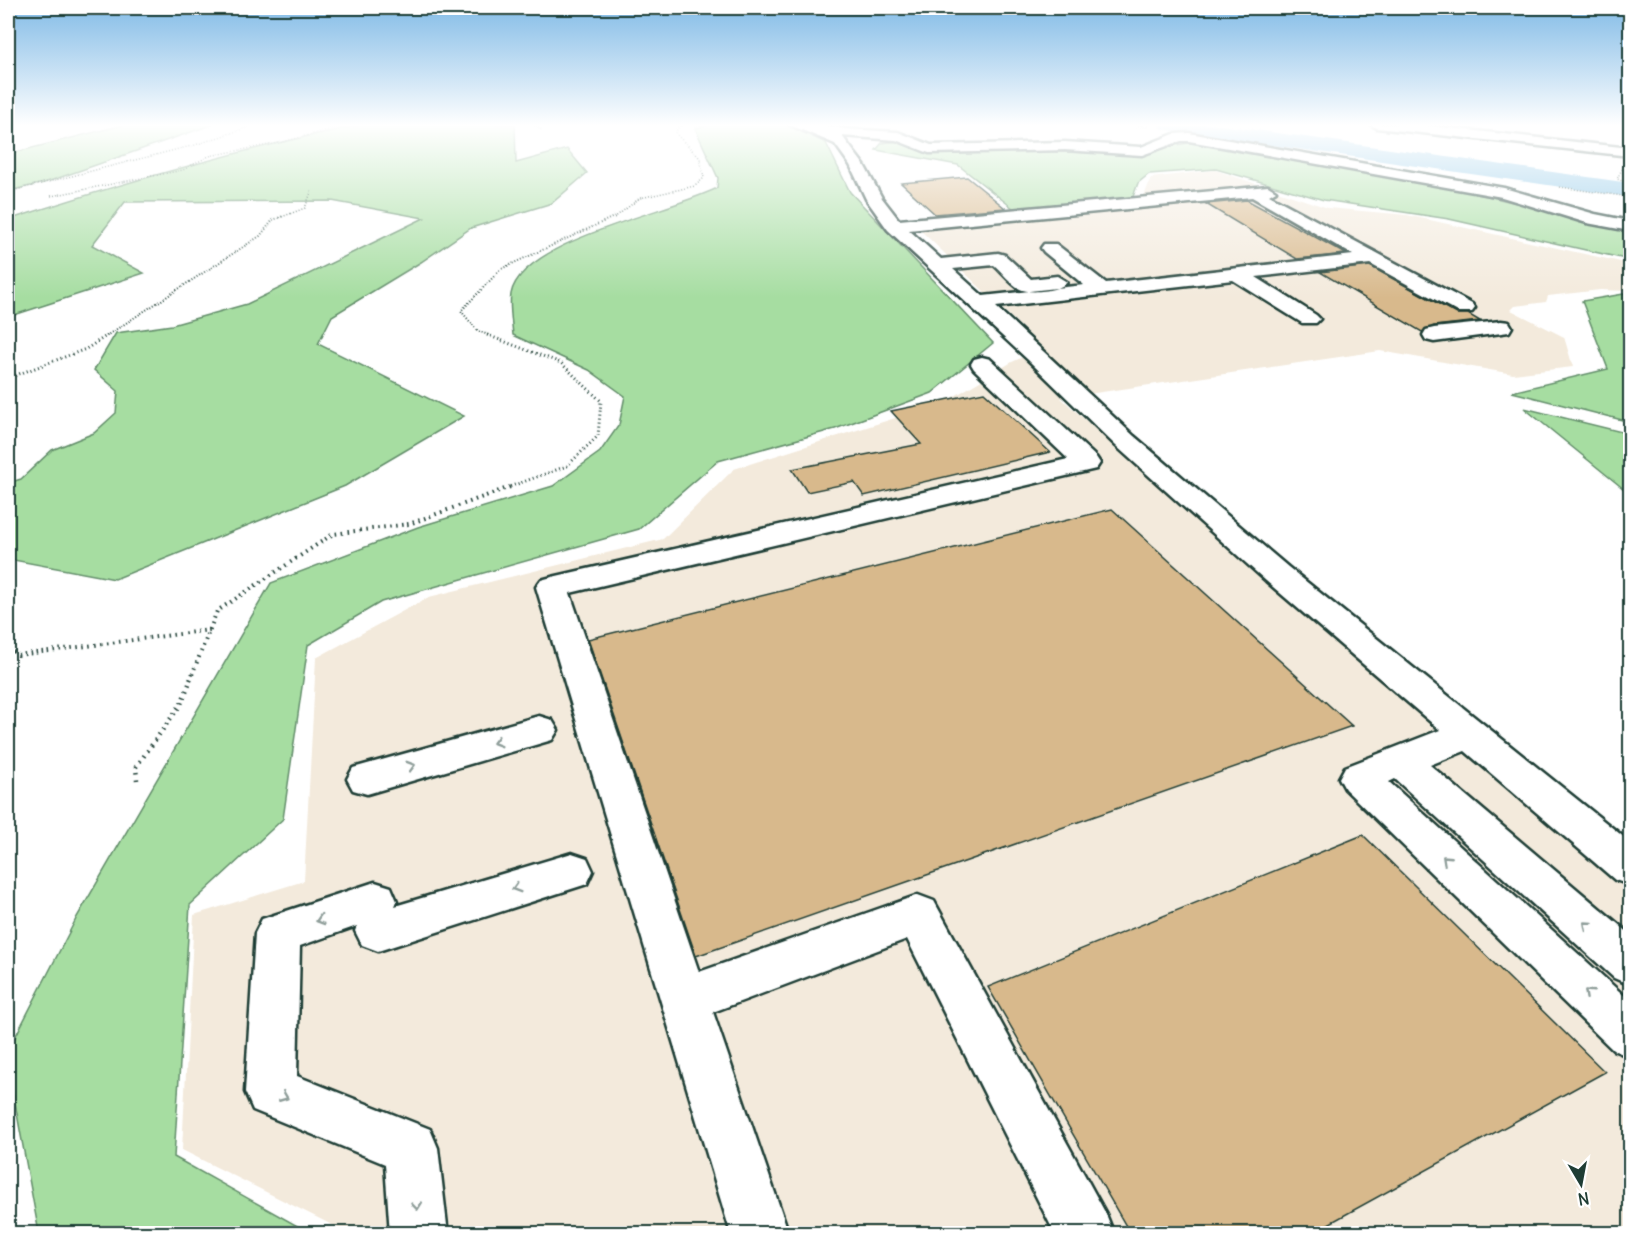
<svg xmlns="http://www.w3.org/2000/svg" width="1638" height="1241" viewBox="0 0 1638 1241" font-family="Delius,sans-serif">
  <rect width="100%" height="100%" fill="#fff"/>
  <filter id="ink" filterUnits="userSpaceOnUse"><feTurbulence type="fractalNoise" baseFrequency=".0167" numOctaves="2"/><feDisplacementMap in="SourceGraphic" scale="12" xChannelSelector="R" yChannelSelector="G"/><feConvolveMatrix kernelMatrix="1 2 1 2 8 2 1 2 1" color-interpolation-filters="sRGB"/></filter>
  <g filter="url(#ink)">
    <path fill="#f3eadc" d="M1215,170L1328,208L1407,215L1630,264V291L1600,290L1548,296L1546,302L1515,306L1511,310L1564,337L1573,367L1513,374L1380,351L1061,398L1275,591L1630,891V1233H348L182,1150L194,915L304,881L316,658L429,597L663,539L734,469L943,403L1012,362L1043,348L915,225L1141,204L1151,178Z"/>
    <g fill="#a6dda1" stroke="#628d6a" stroke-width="1.5">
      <path d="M127,124H214L44,183L8,191V154Z"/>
      <path d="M366,124H515L516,163L567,149L587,173L552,203L471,228L421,262L332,316L318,344L464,416L345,486L115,579L8,559V483L21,479L52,450L94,433L116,413L118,391L94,370L116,333L172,325L247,304L424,218L332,201L125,202L92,245L144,273L8,317V220C125,182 244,148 366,124Z"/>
      <path d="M715,124H784L826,143L850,192L993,343L932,393L835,429L718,461L639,529L381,602L308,645L283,819L190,905L174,1157L310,1233H39L8,1065V1051L77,917L271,583L418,527L553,486L600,452L619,425L625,396L589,370L513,335C512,322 509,306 511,294C521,240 671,212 717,188L718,178L695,128Z"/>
      <path d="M1205,140L1453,188L1630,230V260L1449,219L1324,200L1216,169L1149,174L1138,183L1131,202L1018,212L958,165L876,150L882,143L900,141L926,152L989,150L1127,154Z"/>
      <path d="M1630,293V422L1512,392L1608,369L1582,301Z"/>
      <path d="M1524,408L1630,434V494Z"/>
    </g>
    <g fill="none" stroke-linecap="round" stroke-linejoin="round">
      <path fill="#84c2e4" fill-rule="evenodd" d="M1158,124H1213L1630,183V197L1168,130L1161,128Z"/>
    </g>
    <g fill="#d8b98c" stroke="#1f3d34" stroke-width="1.5">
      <path d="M967,177L1005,208L935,214L901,183Z"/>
      <path d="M1247,200L1339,250L1346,254L1297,259L1206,204Z"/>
      <path d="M1370,266L1457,314H1468L1480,321L1434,326L1422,332L1320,272Z"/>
      <path d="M984,392L1050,452L864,496L854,482L807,492L792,469L921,444L891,411Z"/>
      <path d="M1112,509L1352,726L696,956L588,639Z"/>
      <path d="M1363,835L1605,1072L1312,1233H1130L988,987Z"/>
    </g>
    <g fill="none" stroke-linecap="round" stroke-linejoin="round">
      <defs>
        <g id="minor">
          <path d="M788,124H819L846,129L898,132L931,145L1065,142L1141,147L1174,134L1189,133L1504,188L1595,214L1630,221V231L1587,223L1502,197L1189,141H1181L1142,155L1065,150L929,153L896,140L842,136L864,165L882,198L899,220L1268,186L1276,191L1269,195L1472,304L1475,308L1472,312H1458L1370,264L1256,277L1316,315L1320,319L1316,323H1302L1233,280L996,307L1134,436L1288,567L1630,842V885L1615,880L1465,751L1430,765L1630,934V985L1614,978L1395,779L1389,782L1630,1001V1057L1613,1050L1345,789L1339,778L1345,767L1440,730L1266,581L1116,446L1027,359L888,230L866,199L850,165L835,144ZM1252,197L1353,255L1106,283L1056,244H1044L1041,248L1044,252L1084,285L983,296L953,269L994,265C1002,272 1010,283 1020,289C1029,294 1061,291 1067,282L1057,276L1031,279L1005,255L998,253L941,259L909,230Z"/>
          <path d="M1370,124H1414L1630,148V156L1377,128Z"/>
          <path d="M1501,321L1509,322L1512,327L1509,332L1434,342L1426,340L1423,335L1426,330L1434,328Z"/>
          <path d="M982,357L990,359L1096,457L1100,463L1096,469L570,593L699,972L918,895L934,901L1106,1214L1114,1234H1055L907,939L713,1012L789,1234H731L536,587L541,580L552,577L1068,459L974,369L971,364L974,359Z"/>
          <path d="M539,716L552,720L558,730L552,740L367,794L353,790L347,779L353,768Z"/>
          <path d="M572,853L587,858L593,871L587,884L378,951L362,945L355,931L357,926L300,946L297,1076L430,1129L438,1148L448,1234H390L385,1164L253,1110L245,1092L255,933L262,919L375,882L391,887L397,901L395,906Z"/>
        </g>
      </defs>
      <use href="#minor" stroke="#1f3d34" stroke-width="5"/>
      <g stroke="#1f3d34" stroke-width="1.5" stroke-dasharray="1 2" stroke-linecap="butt">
        <path d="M533,124L542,130"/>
        <path d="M1126,124L1149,127"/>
        <path d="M1622,169L1617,179L1630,184"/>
        <path d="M1560,187L1630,197"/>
        <path d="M8,192L195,145L258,124"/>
        <path d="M51,196L183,170L209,156L279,143L350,124"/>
        <path d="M279,218L305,208L312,190"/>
        <path d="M614,218L640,198L695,186L704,178L700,158L676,134L677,128L684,124"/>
      </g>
      <g stroke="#1f3d34" stroke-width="2" stroke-dasharray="1 2" stroke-linecap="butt">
        <path d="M106,336L260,236L273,220L283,216"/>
        <path d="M491,336L478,331L461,311L501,269L616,216"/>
      </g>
      <g stroke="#1f3d34" stroke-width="3" stroke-dasharray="1 3" stroke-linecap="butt">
        <path d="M487,335L561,363L601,401L598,436L567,466L509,487"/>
        <path d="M8,378L86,349L108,335"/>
      </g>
      <g stroke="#1f3d34" stroke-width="4" stroke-dasharray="1.5 4.5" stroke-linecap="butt">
        <path d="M8,648L18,655L210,630"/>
        <path d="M190,680L217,611L333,534L409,524L513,486"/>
      </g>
      <path stroke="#1f3d34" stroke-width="4.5" stroke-dasharray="1.5 5" stroke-linecap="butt" d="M137,780L136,767L181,704L191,679"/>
      <use href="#minor" fill="#fff" fill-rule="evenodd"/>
    </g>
    <defs><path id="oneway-chevron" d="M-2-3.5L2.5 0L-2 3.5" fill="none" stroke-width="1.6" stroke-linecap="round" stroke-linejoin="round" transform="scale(1.5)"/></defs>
    <g stroke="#8f9e9a">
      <use href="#oneway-chevron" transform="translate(497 742) rotate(164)"/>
      <use href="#oneway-chevron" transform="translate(411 766) rotate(-16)"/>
      <use href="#oneway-chevron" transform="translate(1446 859) rotate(-137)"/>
      <use href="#oneway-chevron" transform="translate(516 888) rotate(163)"/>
      <use href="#oneway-chevron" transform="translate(320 920) rotate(162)"/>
      <use href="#oneway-chevron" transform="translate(1587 925) rotate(-139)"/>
      <use href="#oneway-chevron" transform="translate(1588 993) rotate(-137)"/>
      <use href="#oneway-chevron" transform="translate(284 1097) rotate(22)"/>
      <use href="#oneway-chevron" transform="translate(417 1206) rotate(84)"/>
    </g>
  </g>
  <linearGradient id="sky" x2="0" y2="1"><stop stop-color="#80bae6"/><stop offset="0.42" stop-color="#fff"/><stop offset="1" stop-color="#fff" stop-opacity="0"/></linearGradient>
  <rect width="1638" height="298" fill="url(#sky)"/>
  <rect width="1638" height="1241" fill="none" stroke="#fff" stroke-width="30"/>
  <rect x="15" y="15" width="1608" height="1211" fill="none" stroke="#1f3d34" stroke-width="2" filter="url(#ink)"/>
  <g transform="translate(1581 1184) rotate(170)" stroke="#ffffff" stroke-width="4.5" paint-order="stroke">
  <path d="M0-4.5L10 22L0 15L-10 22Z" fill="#1f3d34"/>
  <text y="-9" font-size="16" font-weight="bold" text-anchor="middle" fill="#1f3d34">N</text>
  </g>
</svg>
